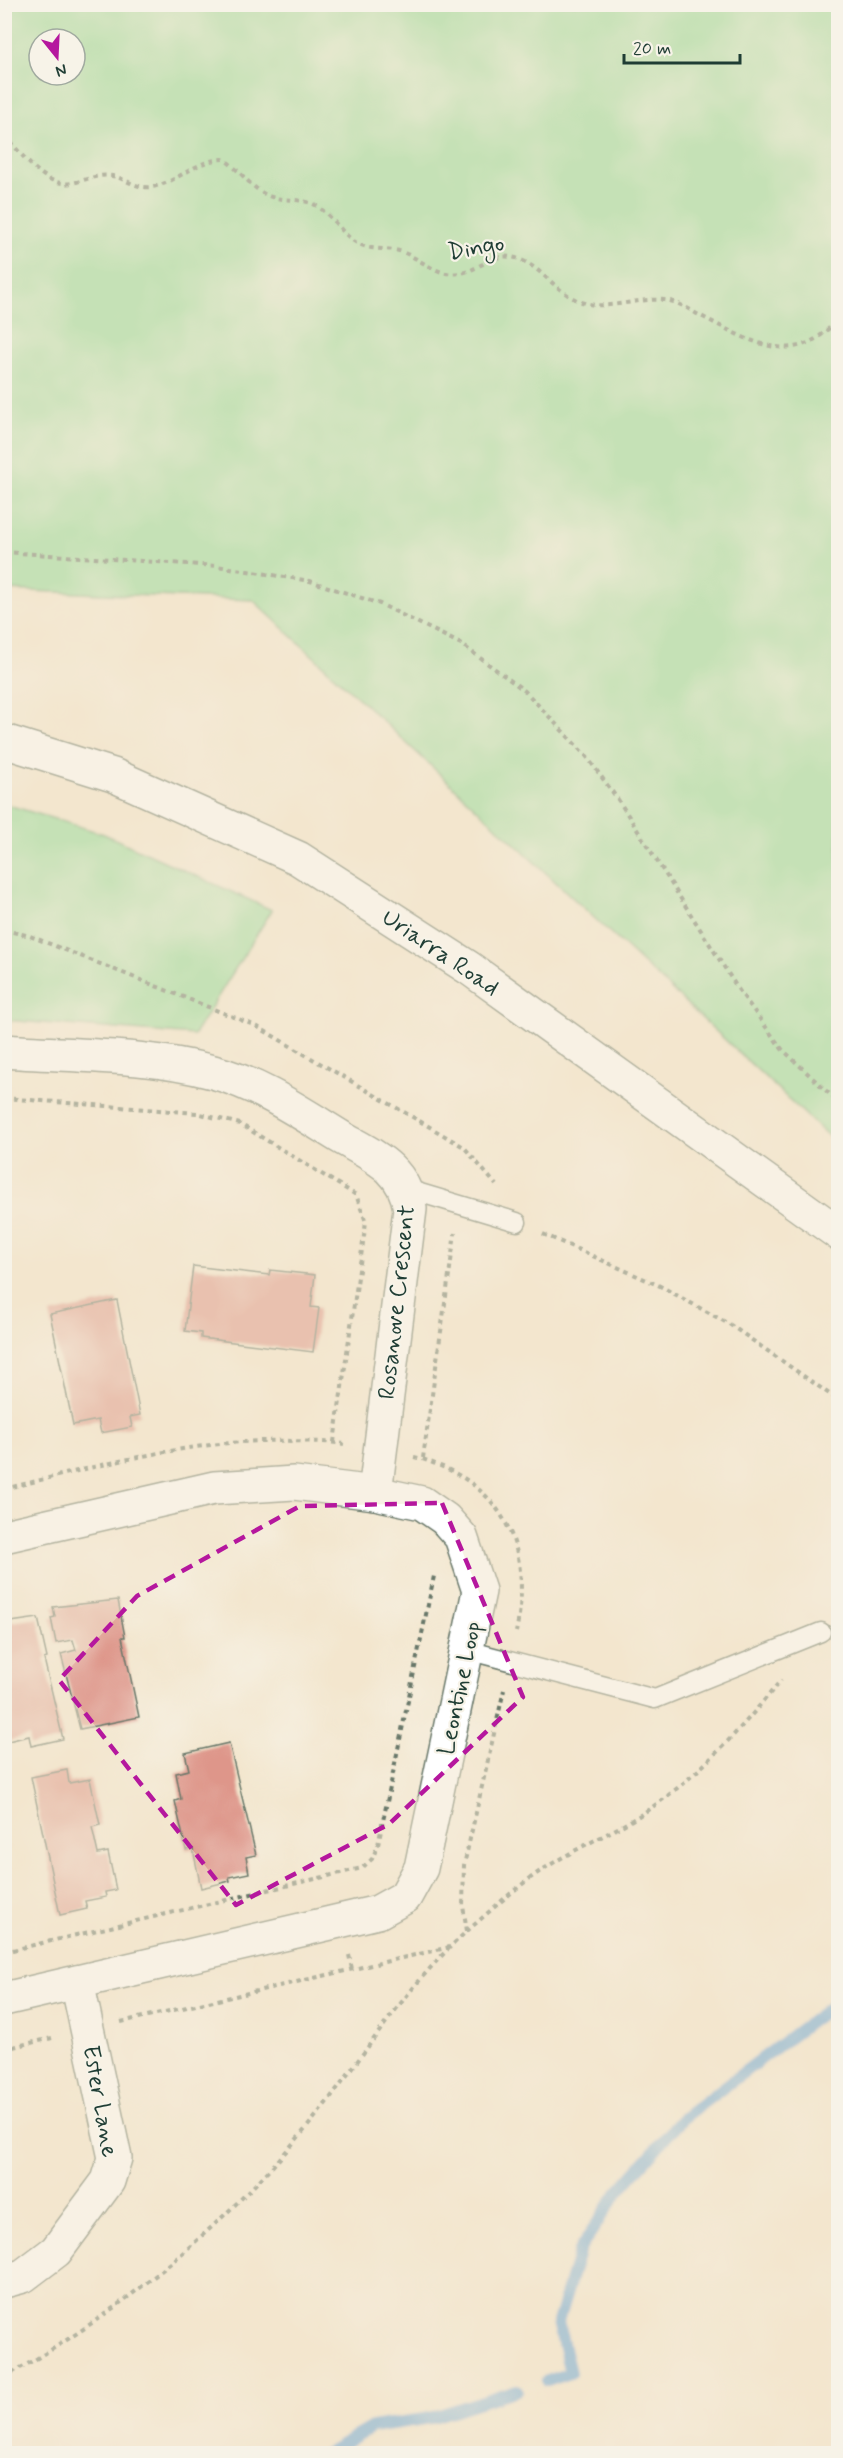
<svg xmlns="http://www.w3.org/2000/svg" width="843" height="2458" viewBox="0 0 843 2458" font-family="Mynerve,sans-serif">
  <rect width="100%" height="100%" fill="#f7f3e8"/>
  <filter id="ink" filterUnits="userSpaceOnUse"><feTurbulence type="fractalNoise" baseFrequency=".0167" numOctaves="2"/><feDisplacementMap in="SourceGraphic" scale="12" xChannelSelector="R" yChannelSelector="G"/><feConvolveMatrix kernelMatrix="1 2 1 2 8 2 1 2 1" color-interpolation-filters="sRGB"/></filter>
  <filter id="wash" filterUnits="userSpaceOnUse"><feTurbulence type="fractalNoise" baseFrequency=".008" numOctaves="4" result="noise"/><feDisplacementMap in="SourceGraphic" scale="24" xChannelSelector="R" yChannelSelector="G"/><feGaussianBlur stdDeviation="1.35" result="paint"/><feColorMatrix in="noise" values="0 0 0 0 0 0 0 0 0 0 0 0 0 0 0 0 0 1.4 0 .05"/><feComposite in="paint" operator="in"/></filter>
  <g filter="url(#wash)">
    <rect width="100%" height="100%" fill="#f3e6ce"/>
    <g fill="#8fdc99" stroke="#578c66" stroke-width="1.5" fill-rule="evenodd">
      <path d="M5,4L838,5V1145L253,600L5,590ZM39,39H75V75H39Z"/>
      <path d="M5,804L104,834L272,910L194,1035L5,1020Z"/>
    </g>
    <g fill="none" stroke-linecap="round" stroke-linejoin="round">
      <g stroke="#65a4d8" stroke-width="12">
        <path d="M547,2381L570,2373L558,2322L580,2249L617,2193L682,2119L838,2001"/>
        <path d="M325,2454L372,2427L430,2418L517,2390"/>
      </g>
    </g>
    <g id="blocks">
      <g fill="#de968a">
        <path d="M193,1266L269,1275L270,1270L315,1275L311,1307L319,1308L313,1352L201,1338V1333L185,1331Z"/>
        <path d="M117,1300L140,1415L130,1417L132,1427L101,1433L98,1420L73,1425L50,1314Z"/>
        <path d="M118,1600L125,1637H122L139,1717L80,1729L61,1654L76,1650L73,1640L56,1643L51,1618L55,1617L53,1607Z"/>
        <path d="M38,1618L47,1658L44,1659L63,1739L31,1746L29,1736L4,1742V1623Z"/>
        <path d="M229,1743L256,1855L246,1857L249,1873L229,1877L230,1881L201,1888L193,1849L186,1850L175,1801L181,1799L176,1773L189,1770L185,1753Z"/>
        <path d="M67,1770L69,1783L90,1779L100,1825L92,1827L98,1854L108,1852L116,1890L105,1892L106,1897L85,1901L87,1909L60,1915L31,1777Z"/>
      </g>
    </g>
  </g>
  <g filter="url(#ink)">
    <use href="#blocks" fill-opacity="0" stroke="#69786a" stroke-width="1.5"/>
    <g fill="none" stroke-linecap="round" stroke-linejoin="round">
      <defs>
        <g id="lane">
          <path d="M407,1189L517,1222"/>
          <path d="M467,1650L655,1699L821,1632"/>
        </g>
        <g id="street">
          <path d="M4,1051C73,1056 145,1054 213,1072C259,1084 301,1113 342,1138C375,1157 404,1168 410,1209L375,1493"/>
          <path d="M4,1536L214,1488L294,1483L375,1493L422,1503L445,1519L461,1537L479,1591L421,1868L405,1897L378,1912L4,1999"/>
          <path d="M4,2281L23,2276L56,2251L108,2181L115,2158L77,1982"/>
        </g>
        <path id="secondary" d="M4,741L113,775L298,858L469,968L838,1233"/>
      </defs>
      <use href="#lane" stroke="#69786a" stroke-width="21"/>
      <use href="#street" stroke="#69786a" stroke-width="36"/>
      <use href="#secondary" stroke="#69786a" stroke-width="36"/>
      <g stroke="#69786a" stroke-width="4" stroke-dasharray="4.5 4.5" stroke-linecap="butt">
        <path d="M4,135C22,153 43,188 72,183C86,180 97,174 112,176C128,179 138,191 156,186C180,180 197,160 223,159C240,169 251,189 269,196C284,202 302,197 317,206C334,217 344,238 361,245C375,251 388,247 402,252C422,259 436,277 460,273C478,271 492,253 511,257C536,261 552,288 575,299C605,314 633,297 664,300C676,301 687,308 697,314C747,339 795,373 838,318"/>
        <path d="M4,552L217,566L310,581L380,604L461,644L525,691L587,757L619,801L738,989L782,1049L838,1102"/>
        <path d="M4,930L30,936L256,1026L464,1147L496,1185"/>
        <path d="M4,1098L197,1113L240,1124L356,1195L366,1222L334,1442"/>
        <path d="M543,1234L660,1286L729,1324L838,1400"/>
        <path d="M414,1457C425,1459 435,1464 445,1468C513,1499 531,1563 516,1632"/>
        <path d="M423,1458L455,1233"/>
        <path d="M4,1489C99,1466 195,1438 293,1441C310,1442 327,1441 344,1444"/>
        <path d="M467,1931L463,1906L464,1865L504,1690"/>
        <path d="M4,1952L362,1868L372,1859L378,1845L434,1576"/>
        <path d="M349,1955L352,1969"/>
        <path d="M121,2022L450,1947"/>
        <path d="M4,2049L52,2038"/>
        <path d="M4,2377C118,2316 230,2221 312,2121C363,2058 405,1987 466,1932C489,1912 514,1889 539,1872C573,1849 611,1834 645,1812C699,1776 741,1729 781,1680"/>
      </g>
      <use href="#lane" stroke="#fff" stroke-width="18"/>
      <use href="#street" stroke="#fff" stroke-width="33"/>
      <use href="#secondary" stroke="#fff" stroke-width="33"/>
    </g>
  </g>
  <path d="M0 0H843V2458H0ZM442,1503L523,1697L389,1824L236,1905L59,1680L137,1596L300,1506Z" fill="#f3e6ce" fill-opacity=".55" fill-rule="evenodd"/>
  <path fill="none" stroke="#b5179e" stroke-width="4.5" stroke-dasharray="12 8" stroke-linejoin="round" d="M442,1503L523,1697L389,1824L236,1905L59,1680L137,1596L300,1506Z"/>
  <g text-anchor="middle" stroke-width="4.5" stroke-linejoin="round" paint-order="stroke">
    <g font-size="24" fill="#1f3d34" stroke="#f7f3e8">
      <text transform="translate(476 247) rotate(-10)" y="8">Dingo</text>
      <text transform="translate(441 952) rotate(34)" y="8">Uriarra Road</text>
      <text transform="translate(396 1302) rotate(-84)" y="8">Rosanove Crescent</text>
      <text transform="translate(459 1688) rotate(-78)" y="8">Leontine Loop</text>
      <text transform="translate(101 2101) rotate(80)" y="8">Ester Lane</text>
    </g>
  </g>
  <rect width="843" height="2458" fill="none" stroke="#f7f3e8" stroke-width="24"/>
  <g transform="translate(57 57) rotate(162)"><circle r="28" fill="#f7f3e8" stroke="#a1aaa0" stroke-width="1.5"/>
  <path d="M0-4.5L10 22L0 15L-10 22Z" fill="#b5179e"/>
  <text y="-9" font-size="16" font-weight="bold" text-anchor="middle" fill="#1f3d34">N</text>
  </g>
  <path d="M624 54v9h116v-9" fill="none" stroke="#1f3d34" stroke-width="3"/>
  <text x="633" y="54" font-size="18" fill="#1f3d34" stroke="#f7f3e8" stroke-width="4.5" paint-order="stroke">20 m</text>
</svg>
